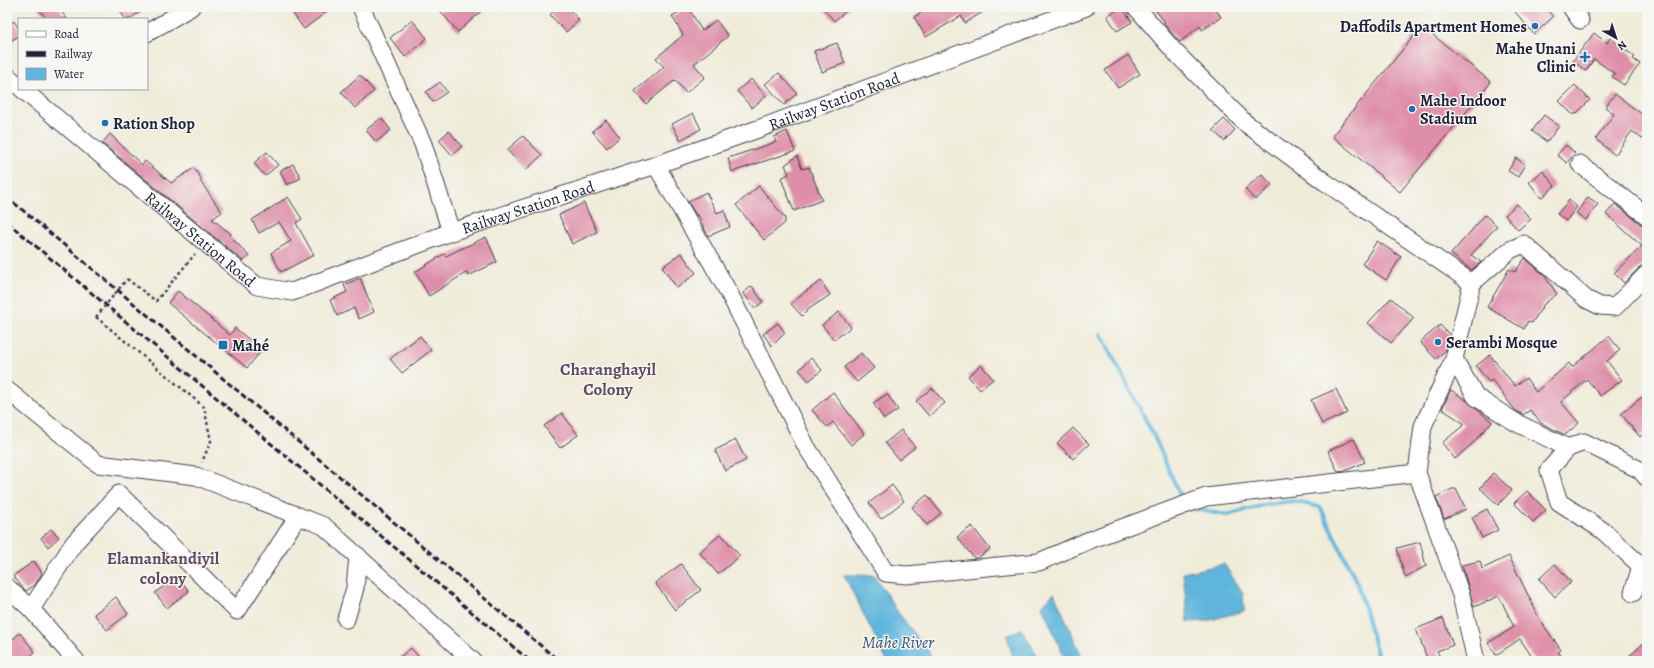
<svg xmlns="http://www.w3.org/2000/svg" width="1654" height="668" viewBox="0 0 1654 668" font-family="Alegreya,serif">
  <rect width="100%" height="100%" fill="#f6f6f2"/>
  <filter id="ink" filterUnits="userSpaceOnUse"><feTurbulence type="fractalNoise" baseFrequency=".025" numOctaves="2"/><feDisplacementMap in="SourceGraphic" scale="8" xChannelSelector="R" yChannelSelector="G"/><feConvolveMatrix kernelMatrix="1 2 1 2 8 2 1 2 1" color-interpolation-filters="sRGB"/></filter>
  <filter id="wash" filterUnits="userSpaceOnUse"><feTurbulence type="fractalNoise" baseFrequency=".012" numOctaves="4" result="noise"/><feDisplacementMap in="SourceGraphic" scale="16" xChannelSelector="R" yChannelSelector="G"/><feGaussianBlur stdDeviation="0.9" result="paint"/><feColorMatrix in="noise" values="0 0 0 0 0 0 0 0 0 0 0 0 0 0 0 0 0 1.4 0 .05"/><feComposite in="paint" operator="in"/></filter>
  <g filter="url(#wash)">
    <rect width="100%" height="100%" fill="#f0ecda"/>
    <g fill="#60b5dc" stroke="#416c8c">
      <path d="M1224,564L1243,593L1244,611L1206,621L1188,622L1183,573Z"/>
      <path d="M844,575H874L899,614L929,652L933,661H887Z"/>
      <path d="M1054,593L1084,661H1066L1042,606Z"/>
      <path d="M1021,629L1041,661H1014L1007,636Z"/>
    </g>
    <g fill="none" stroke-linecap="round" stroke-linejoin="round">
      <g stroke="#60b5dc" stroke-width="4">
        <path d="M1101,334L1154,436L1183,502"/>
        <path d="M1193,509L1227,515L1268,504L1293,501L1320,507L1358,585L1379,661"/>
      </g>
    </g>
    <g id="blocks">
      <g fill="#de8ea8">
        <path d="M37,7H58L67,19H47Z"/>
        <path d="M118,7H149L129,19H125Z"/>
        <path d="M288,7H333L304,29Z"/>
        <path d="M437,7H486L458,32Z"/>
        <path d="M558,7H567L579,20L566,32L550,15Z"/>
        <path d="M688,7L702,31L716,20L728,36L694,64L705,77L686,93L675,80L646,104L635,91L664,67L656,58L683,35L672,16Z"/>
        <path d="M822,7H851L834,21Z"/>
        <path d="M931,7H991L965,23L961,16L926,37L914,17Z"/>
        <path d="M1122,7L1132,22L1117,31L1107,16Z"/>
        <path d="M1153,7H1214L1221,17L1202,30L1200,26L1180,42L1163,23L1165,22Z"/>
        <path d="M1511,7H1545L1553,17L1534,34Z"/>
        <path d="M412,20L427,38L405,57L390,38Z"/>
        <path d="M14,21L19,29V36L7,43V26Z"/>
        <path d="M1422,26L1491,82L1400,192L1332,136Z"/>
        <path d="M1594,33L1607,43L1610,38L1635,57L1633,59L1640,64L1624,85L1612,77L1615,74L1594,59L1586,71L1573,61Z"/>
        <path d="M837,43L845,63L822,72L814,51Z"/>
        <path d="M1128,55L1140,74L1118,88L1105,70Z"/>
        <path d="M779,73L797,93L784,105L765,84Z"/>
        <path d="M360,75L374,91L355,108L341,92Z"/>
        <path d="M751,79L766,96L752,108L737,91Z"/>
        <path d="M440,82L447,92L433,102L426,92Z"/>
        <path d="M1575,85L1590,100L1576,114H1572L1559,101Z"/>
        <path d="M1615,94L1647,118V132L1642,139L1632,131L1615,155L1596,139L1614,114L1605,107Z"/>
        <path d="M693,113L701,129L680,140L672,124Z"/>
        <path d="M1544,115L1559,126L1547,142L1532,131Z"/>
        <path d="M381,118L391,130L376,142L366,130Z"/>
        <path d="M1224,119L1235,130L1224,141L1213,130Z"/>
        <path d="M606,120L620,137L607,148L592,131Z"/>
        <path d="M449,131L462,146L452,155L439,140Z"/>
        <path d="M787,131L795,151L732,172L728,158L776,142L774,137Z"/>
        <path d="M110,134L142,165L145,161L171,183L194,168L202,180L200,181L222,212L212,219L231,234L230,236L249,256L243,261L102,143Z"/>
        <path d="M523,136L542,155L526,170L507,150Z"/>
        <path d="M1566,145L1575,153L1567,163L1557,155Z"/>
        <path d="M267,152L278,165L265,176L254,163Z"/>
        <path d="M797,156L802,169L809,167L822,200L794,211L781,178L789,174L785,165Z"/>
        <path d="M1516,158L1525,164L1518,177L1508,171Z"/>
        <path d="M293,164L301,178L287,185L280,171Z"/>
        <path d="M1543,171L1555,186L1541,198L1529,182Z"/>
        <path d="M1262,174L1272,185L1255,200L1245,189Z"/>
        <path d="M759,186L785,218V223L764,240L736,205Z"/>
        <path d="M706,192L717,213L724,210L730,227L708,236L698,215H696L688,202Z"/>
        <path d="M288,197L302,219L296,223L314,255L281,272L271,253L291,241L279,222L259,233L252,220Z"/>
        <path d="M1588,197L1598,204L1586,220L1576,213Z"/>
        <path d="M1569,200L1577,207L1566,221L1557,214Z"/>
        <path d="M584,203L597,232L572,244L559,215Z"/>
        <path d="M1517,204L1531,219L1518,230L1505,215Z"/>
        <path d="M1615,204L1641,224L1647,226V263L1640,267L1624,283L1614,273L1642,246L1606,214Z"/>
        <path d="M1485,215L1497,226L1471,255L1481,262L1471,270L1451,254Z"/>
        <path d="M486,237L497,262L468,276L467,272L429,296L415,272L444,254L446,256Z"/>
        <path d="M1377,241L1401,257L1386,280L1362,264Z"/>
        <path d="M681,253L696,273L677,288L662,267Z"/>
        <path d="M1525,258L1544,275L1557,294L1544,304L1532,323L1528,321L1524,329L1487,307L1509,269L1515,272Z"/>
        <path d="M360,278L374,312L359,319L354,308L337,316L330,300L347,292L344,285Z"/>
        <path d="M821,281L830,295L809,309L802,316L791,304L806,291Z"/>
        <path d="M752,286L763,302L755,308L743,293Z"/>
        <path d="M178,291L230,335L235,328L262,350L247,368L168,303Z"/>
        <path d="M1391,298L1414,318L1391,343L1368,323Z"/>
        <path d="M839,312L851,327L834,340L822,325Z"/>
        <path d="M778,323L785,333L772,346L763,334Z"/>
        <path d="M1440,325L1450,335L1446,350L1436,359L1420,342Z"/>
        <path d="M420,336L431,350L402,373L390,359Z"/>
        <path d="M1609,336L1620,350L1607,361L1622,380L1600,396L1587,379L1561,402L1579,423L1565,435L1541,423L1530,410L1523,415L1515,410L1492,380L1489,382L1476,366L1490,355L1515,386L1526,378L1536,392L1569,363L1572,367Z"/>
        <path d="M861,353L874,368L857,382L844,367Z"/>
        <path d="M811,358L822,370L809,381L799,370Z"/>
        <path d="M981,365L993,379L980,390L968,376Z"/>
        <path d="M932,388L945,403L929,416L916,401Z"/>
        <path d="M1336,389L1347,413L1322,424L1311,400Z"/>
        <path d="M1451,390L1466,400L1492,422L1474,442L1455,459L1442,443L1465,424L1442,409Z"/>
        <path d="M833,392L864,434L851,445L833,422L827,427L812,410Z"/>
        <path d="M1647,393V431L1640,437L1621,414Z"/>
        <path d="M887,394L898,410L884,419L873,403Z"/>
        <path d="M562,413L578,435L560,448L544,426Z"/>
        <path d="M1073,428L1089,444L1073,459L1057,443Z"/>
        <path d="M901,430L915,447L899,460L885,443Z"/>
        <path d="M1354,439L1365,462L1345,471L1338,472L1328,451Z"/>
        <path d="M736,440L746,460L725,471L715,450Z"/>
        <path d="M1493,473L1512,490L1498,505L1480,488Z"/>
        <path d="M892,485L904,501L881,519L869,503Z"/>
        <path d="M1452,489H1456L1466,509L1444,519L1436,497Z"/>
        <path d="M1527,491L1546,510L1533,522L1514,503Z"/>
        <path d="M927,495L941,513L927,525L912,507Z"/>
        <path d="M1487,509L1498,530L1482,538L1472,517Z"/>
        <path d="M972,526L990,549L978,558H974L957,537Z"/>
        <path d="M51,529L59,537L48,547L41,538Z"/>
        <path d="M721,534L740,556L718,574L699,552Z"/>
        <path d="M1420,542L1426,566L1405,577L1397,548Z"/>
        <path d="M1509,556L1540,620L1561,650L1558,652L1565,661H1535L1520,639L1496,655L1488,643L1514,627L1499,596L1474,607L1462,565L1480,561L1482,569Z"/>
        <path d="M34,561L42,573L35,585L26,591L13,576Z"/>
        <path d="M681,564L701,590L675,610L655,583Z"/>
        <path d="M1555,564L1571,582L1555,597L1539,579Z"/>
        <path d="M177,576L189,591L167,608L155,593Z"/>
        <path d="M116,597L128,614L107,630L94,614Z"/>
        <path d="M1443,618L1453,645L1437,651L1442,661H1428L1416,629Z"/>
        <path d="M20,633L35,652L24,661H14L7,652V644Z"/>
        <path d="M1647,640V661H1624Z"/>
        <path d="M411,648L422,661H395Z"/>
      </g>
    </g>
  </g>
  <g filter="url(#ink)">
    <use href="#blocks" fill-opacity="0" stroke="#414053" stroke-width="1"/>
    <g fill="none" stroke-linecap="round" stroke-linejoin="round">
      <defs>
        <g id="minor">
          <path d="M361,7L423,144L451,232"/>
          <path d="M1136,7L1174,51L1244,122L1325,182L1472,283L1454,359L1423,426L1417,473L1461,595L1476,661"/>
          <path d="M1571,7L1580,20"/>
          <path d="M147,33L191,7"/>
          <path d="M7,76L19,86"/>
          <path id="s1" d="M22,89L257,286L292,292L451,232L656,165L758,129L1086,7"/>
          <path d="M1580,164L1647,216"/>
          <path d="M656,165L729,293L806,446L886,573L907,575L1039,562L1092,539L1206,497L1417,473"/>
          <path d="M1472,283L1510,250L1524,244L1586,299L1600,306L1615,307L1647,274"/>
          <path d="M1454,359L1476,397L1515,422L1568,448L1549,470L1559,502L1602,530L1641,566L1633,593"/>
          <path d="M7,390L98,464L196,476L324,526L473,661"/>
          <path d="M1568,448L1584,442L1640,470L1647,478"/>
          <path d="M7,587L31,609"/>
          <path d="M346,619L355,588L358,556"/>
          <path d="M76,661L31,609L74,543L119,494L237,611L298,516"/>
        </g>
      </defs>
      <use href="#minor" stroke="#414053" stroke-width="19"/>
      <g stroke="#414053" stroke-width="2.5" stroke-dasharray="3 3" stroke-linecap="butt">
        <path d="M127,279L156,301L195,254"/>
        <path d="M96,317L204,407L211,441L202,462"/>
      </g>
      <use href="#minor" stroke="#fff" stroke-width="17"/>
      <g stroke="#22223b" stroke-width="3" stroke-dasharray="6 3" stroke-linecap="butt">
        <path d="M7,197L559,661"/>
        <path d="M7,222L530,661"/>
      </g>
      <path stroke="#414053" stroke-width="2.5" stroke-dasharray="3 3" stroke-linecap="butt" d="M96,317L127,279"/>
    </g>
  </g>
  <g fill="#1f6fb2" stroke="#f6f6f2" stroke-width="1.5">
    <circle cx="1535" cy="26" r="4"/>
    <path d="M1583 51h4v4h4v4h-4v4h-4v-4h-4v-4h4z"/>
    <circle cx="1412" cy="109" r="4"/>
    <circle cx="105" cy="123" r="4"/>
    <circle cx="1438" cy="342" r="4"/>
    <rect x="218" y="340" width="10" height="10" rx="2"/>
  </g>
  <g text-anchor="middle" stroke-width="3" stroke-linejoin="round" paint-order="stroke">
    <g font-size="16" font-weight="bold" fill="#22223b" stroke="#f6f6f2" text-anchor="start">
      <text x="1527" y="32" text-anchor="end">Daffodils Apartment Homes</text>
      <text x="1576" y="54" text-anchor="end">Mahe Unani<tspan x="1576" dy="18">Clinic</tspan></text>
      <text x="1420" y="106">Mahe Indoor<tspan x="1420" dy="18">Stadium</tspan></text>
      <text x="113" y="129">Ration Shop</text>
      <text x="1446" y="348">Serambi Mosque</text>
      <text x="232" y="351">Mahé</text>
    </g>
    <g font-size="16" fill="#22223b" stroke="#f6f6f2">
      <text dy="6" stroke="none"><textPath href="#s1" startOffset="917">Railway Station Road</textPath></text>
      <text dy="6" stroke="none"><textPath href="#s1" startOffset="593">Railway Station Road</textPath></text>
      <text dy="6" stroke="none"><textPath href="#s1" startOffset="233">Railway Station Road</textPath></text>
    </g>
    <g font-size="17" font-weight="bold" fill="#644861" stroke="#f6f6f2">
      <text x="608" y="375">Charanghayil<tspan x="608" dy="20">Colony</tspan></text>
      <text x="163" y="564">Elamankandiyil<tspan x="163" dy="20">colony</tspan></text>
    </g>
    <g font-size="17" font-style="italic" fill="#385573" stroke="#f6f6f2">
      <text x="898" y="648">Mahe River</text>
    </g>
  </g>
  <rect width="1654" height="668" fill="none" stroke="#f6f6f2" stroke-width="24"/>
  <rect x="18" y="18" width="130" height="72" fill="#f6f6f2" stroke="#a1a1a9"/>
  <rect x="26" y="31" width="20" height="6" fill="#ffffff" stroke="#a1a1a9"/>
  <text x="54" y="38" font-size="12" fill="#22223b">Road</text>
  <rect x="26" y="51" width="20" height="6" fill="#22223b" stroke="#a1a1a9"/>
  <text x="54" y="58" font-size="12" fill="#22223b">Railway</text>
  <rect x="26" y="68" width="20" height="12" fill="#60b5dc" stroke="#a1a1a9"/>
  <text x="54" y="78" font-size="12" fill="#22223b">Water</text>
  <g transform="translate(1616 38) rotate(141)" stroke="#f6f6f2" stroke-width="3" paint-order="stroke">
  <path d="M0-3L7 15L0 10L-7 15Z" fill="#22223b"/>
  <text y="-6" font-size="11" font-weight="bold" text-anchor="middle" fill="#22223b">N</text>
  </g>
</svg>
